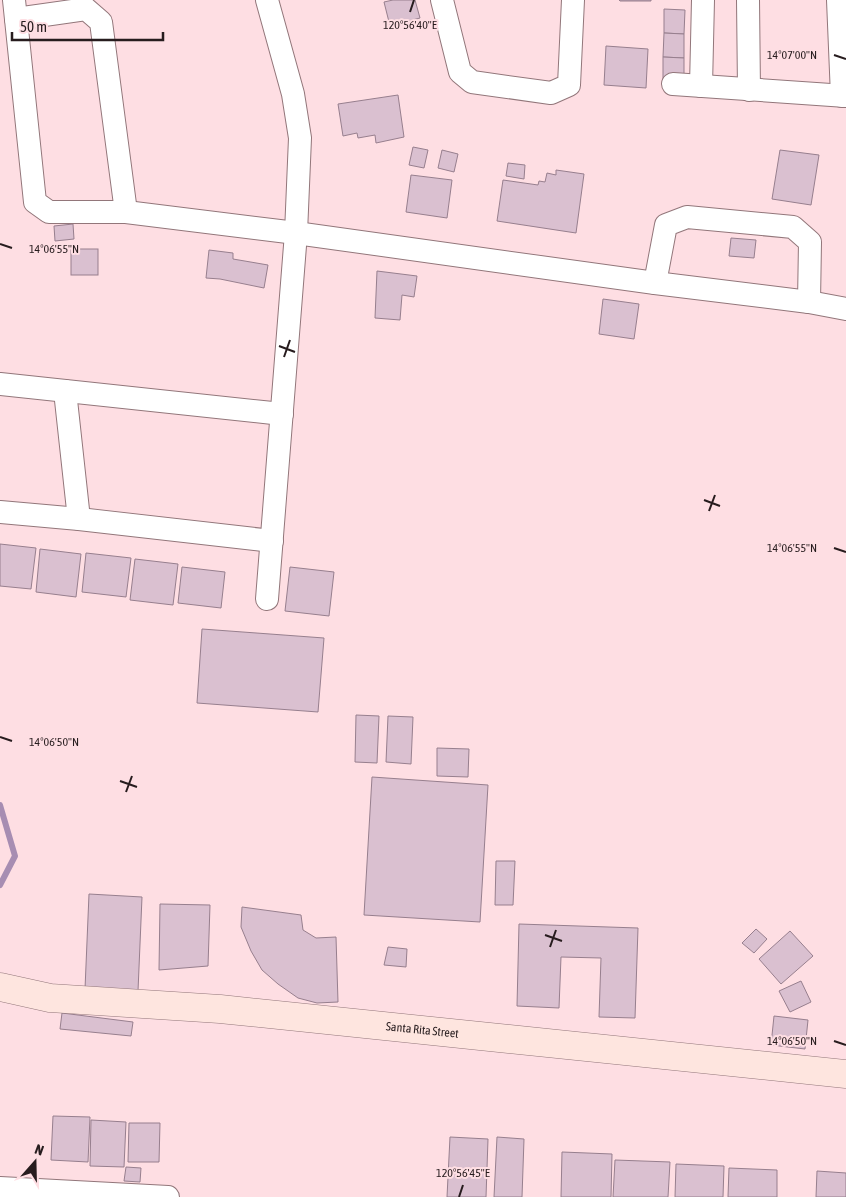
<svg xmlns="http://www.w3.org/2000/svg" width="846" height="1197" viewBox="0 0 846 1197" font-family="'Asap Condensed',sans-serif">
  <rect width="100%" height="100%" fill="#fedee3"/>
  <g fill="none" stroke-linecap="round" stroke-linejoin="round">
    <path stroke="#a78db2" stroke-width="6" d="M0,805L15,856L0,885"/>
  </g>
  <g fill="#dac0d0" stroke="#977f8e">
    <path d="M393,0H415L420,18L390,26L384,2Z"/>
    <path d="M619,0H651V1H620Z"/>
    <path d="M664,9L685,10L684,34L664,33Z"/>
    <path d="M664,33L684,34V58L663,57Z"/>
    <path d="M606,46L648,49L646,88L604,85Z"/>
    <path d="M663,57L684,58V82L663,81Z"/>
    <path d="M398,95L404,137L376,143L375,135L358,138L357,133L343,136L338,104Z"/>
    <path d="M413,147L428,150L424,168L409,165Z"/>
    <path d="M442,150L458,154L454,172L438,168Z"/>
    <path d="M780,150L819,155L811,205L772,199Z"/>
    <path d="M508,163L525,165L524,179L506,176Z"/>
    <path d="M556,170L584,174L576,233L497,221L503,180L538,185L539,181L545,182L547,173L556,175Z"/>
    <path d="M411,175L452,180L447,218L406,212Z"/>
    <path d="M73,224L74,239L55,241L54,226Z"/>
    <path d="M731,238L756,240L754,258L729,256Z"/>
    <rect x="71" y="249" width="27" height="26"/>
    <path d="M209,250L233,253V259L268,265L264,288L220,279L206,278Z"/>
    <path d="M377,271L417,276L414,297L402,295L400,320L375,318Z"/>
    <path d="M603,299L639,304L634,339L599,334Z"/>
    <path d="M0,544L36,548L31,589L0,586Z"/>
    <path d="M40,549L81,554L76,597L36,592Z"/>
    <path d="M86,553L131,558L126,597L82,592Z"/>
    <path d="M135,559L178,564L173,605L130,600Z"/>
    <path d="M182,567L225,572L221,608L178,603Z"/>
    <path d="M290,567L334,572L329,616L285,611Z"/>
    <path d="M202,629L324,638L318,712L197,703Z"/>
    <path d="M356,715L379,716L377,763L355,762Z"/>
    <path d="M388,716L413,717L411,764L386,762Z"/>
    <path d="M437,748L469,749L468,777L437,776Z"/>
    <path d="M372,777L488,785L480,922L364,915Z"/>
    <path d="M496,861H515L513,905H495Z"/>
    <path d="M89,894L142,897L138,991L85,989Z"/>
    <path d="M160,904L210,905L208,966L159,970Z"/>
    <path d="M242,907L301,915L303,930L316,938L336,937L338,1002L317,1003L298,998L278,984L262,970L251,951L241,927Z"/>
    <path d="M519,924L638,928L635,1018L599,1017L601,958L561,957L559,1008L517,1006Z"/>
    <path d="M756,929L767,939L754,953L742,943Z"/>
    <path d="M790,931L813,956L781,984L759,959Z"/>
    <path d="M388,947L407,949L406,967L384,965Z"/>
    <path d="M801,981L811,1002L790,1012L779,991Z"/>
    <path d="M62,1013L133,1022L131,1036L60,1029Z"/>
    <path d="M774,1016L808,1020L805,1049L771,1045Z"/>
    <path d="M53,1116L90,1117L88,1162L51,1160Z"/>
    <path d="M91,1120L126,1122L124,1167L90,1166Z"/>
    <path d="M129,1123H160L159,1162H128Z"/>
    <path d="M450,1137L488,1139L486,1197H447Z"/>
    <path d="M497,1137L524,1139L522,1197H494Z"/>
    <path d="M562,1152L612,1154L611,1197H561Z"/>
    <path d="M615,1160L670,1162L668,1197H613Z"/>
    <path d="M676,1164L724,1166L723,1197H675Z"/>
    <path d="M126,1167L141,1168L140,1182L124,1181Z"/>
    <path d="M729,1168L777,1170V1197H728Z"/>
    <path d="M817,1171L846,1173V1197H816Z"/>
  </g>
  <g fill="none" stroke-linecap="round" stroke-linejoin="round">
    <defs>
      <g id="street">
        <path d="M14,0L35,202L49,212H126L296,233L655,283L809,302L846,309"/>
        <path d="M267,0L293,94L300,138L296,233L267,599"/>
        <path d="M442,0L460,72L472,82L551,93L569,85L573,0"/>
        <path d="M748,0L749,90"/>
        <path d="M838,0L842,96"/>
        <path d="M16,19L86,9L101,22L126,212"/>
        <path d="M673,84L846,96"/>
        <path d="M701,86L703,0"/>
        <path d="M655,283L666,225L687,217L793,227L810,242L809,302"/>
        <path d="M0,384L282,414"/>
        <path d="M65,391L79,519"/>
        <path d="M0,512L79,519L272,541"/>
        <path d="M0,1188L168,1197"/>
      </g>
      <g id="secondary">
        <path id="s1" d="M0,987L50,998L220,1009L846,1074"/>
      </g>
    </defs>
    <use href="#street" stroke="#92767a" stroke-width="24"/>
    <use href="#secondary" stroke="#92767a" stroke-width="29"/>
    <use href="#street" stroke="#fff" stroke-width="22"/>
    <use href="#secondary" stroke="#fee5df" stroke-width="28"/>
  </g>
  <path fill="none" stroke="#271c1e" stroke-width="2" d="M410,12L414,0M834,55L846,59M0,244L12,248M279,346L295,352M284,357L290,340M704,500L720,506M709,511L715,495M834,548L846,552M0,737L12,741M120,781L137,787M126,792L132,776M545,935L562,941M550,947L556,930M834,1041L846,1045M459,1197L463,1185"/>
  <g text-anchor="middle" stroke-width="4" stroke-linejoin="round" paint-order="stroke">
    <g font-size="12" fill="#271c1e" stroke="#fedee3">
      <text dy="4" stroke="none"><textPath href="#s1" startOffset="425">Santa Rita Street</textPath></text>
    </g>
  </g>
  <g font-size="12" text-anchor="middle" fill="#271c1e" stroke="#fedee3" stroke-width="4" stroke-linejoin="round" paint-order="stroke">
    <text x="410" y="29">120°56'40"E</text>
    <text x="792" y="59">14°07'00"N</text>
    <text x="54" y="253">14°06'55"N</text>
    <text x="792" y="552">14°06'55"N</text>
    <text x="54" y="746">14°06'50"N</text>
    <text x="792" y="1045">14°06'50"N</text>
    <text x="463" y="1177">120°56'45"E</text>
  </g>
  <g transform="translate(35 1162) rotate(20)" stroke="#fedee3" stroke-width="4" paint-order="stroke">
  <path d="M0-4L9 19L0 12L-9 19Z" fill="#271c1e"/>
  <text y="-8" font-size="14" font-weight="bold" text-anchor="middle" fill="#271c1e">N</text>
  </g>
  <path d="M12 32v8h151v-8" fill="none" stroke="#271c1e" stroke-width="2.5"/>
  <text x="20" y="32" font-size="15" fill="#271c1e" stroke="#fedee3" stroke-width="4" paint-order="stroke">50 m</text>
</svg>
